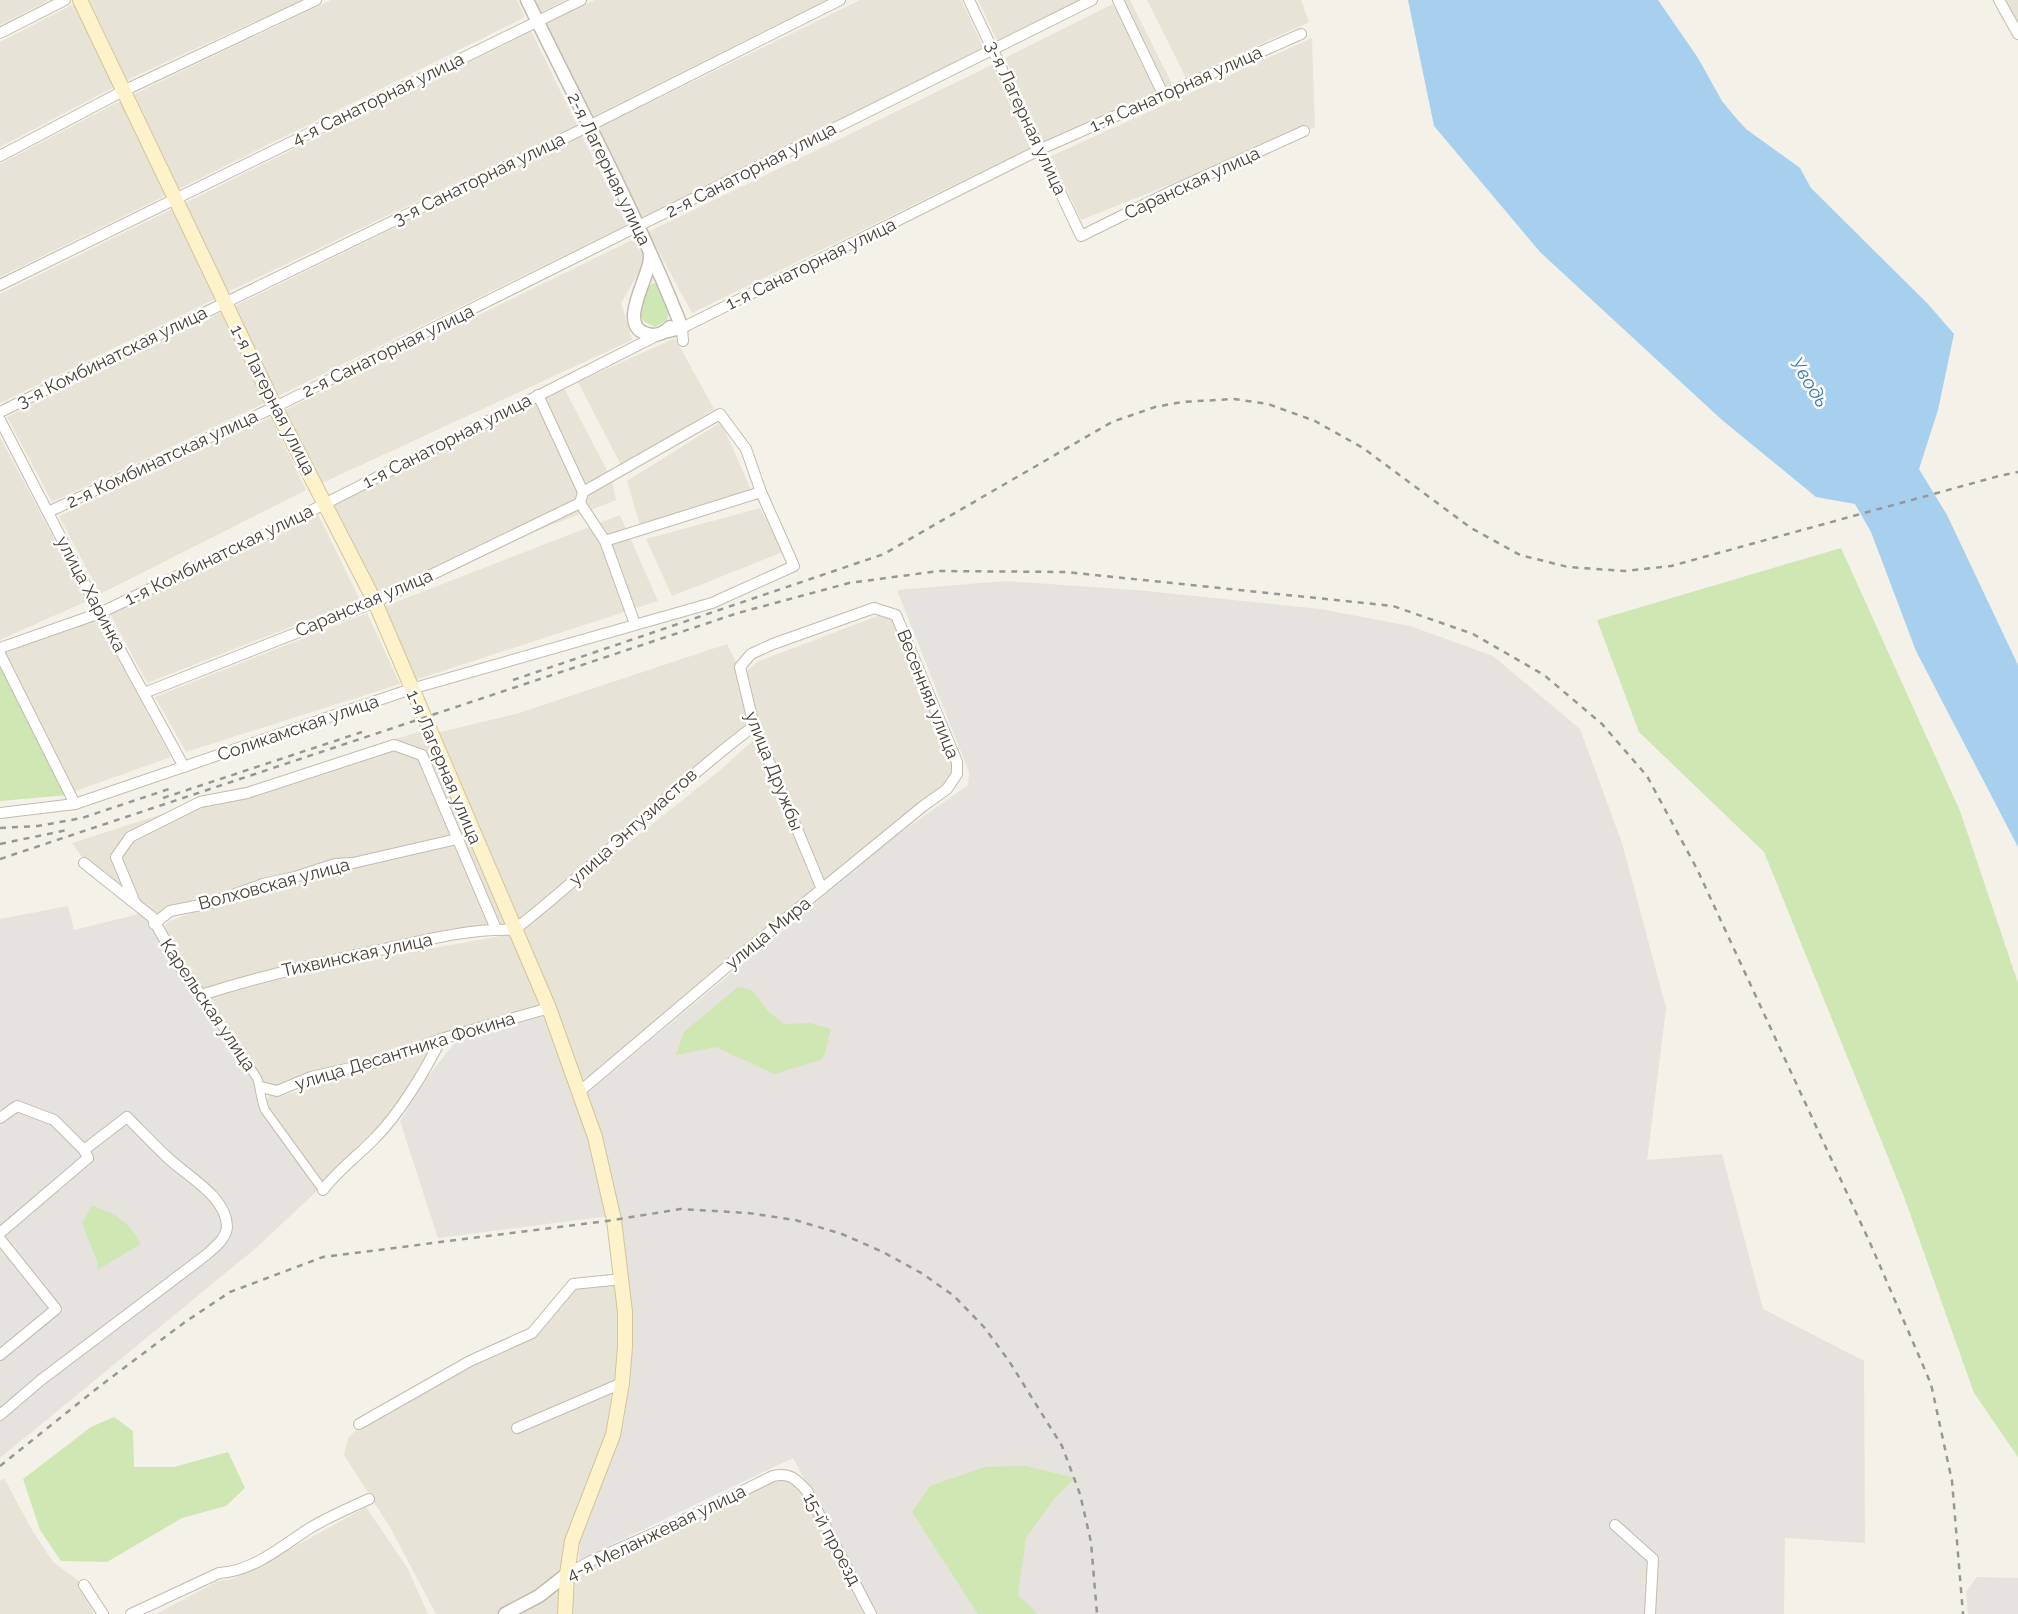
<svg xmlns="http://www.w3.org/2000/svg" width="2018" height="1614" viewBox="0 0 2018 1614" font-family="Raleway,sans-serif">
  <rect width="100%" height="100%" fill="#f4f1e9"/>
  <g fill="#e8e3d7">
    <path d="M0,0H49L0,25Z"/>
    <path d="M89,0H302L127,80Z"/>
    <path d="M331,0H517L525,17L179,189L134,94Z"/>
    <path d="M535,0H566L541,12Z"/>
    <path d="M595,0H827L592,117L545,24Z"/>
    <path d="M860,0H961L985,51L640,219L598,128Z"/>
    <path d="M978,0H1087L999,45Z"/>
    <path d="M1121,0H1130L1172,84L1044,142L1005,58Z"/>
    <path d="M1147,0H1301L1309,22L1186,78Z"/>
    <path d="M2002,0H2018V31Z"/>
    <path d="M74,4L114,87L0,147V42Z"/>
    <path d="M531,31L577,125L228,292L185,203Z"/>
    <path d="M1312,38L1315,127L1081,220L1051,156Z"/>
    <path d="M992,65L1030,148L692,313L648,232Z"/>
    <path d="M120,101L165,196L0,277V164Z"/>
    <path d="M582,136L627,225L278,396L235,306Z"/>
    <path d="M172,209L215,299L0,403V294Z"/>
    <path d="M634,239L646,260L621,303L632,340L320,484L285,410Z"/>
    <path d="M221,312L265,403L52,502L7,417Z"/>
    <path d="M675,338L714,409L622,467L578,382Z"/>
    <path d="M564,388L612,480L616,500L375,594L327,497Z"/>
    <path d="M271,417L306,490L100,594L59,516Z"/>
    <path d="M721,422L753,494L640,525L627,481Z"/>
    <path d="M0,437L87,601L0,640Z"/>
    <path d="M313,504L360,600L147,683L107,608Z"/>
    <path d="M760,508L783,552L672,596L646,539Z"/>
    <path d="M620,515L658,601L415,680L381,608Z"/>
    <path d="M367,613L400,684L186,752L155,697Z"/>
    <path d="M94,614L171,757L73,792L4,654Z"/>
    <path d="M880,615L894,618L955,766L954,778L824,882L759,729L745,673L757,662Z"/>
    <path d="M727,644L737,664L755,732L518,925L433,734L519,713Z"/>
    <path d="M424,730L470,834L243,897L173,914L159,922L85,861L72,843Z"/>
    <path d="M757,737L817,889L583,1089L519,930L719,771Z"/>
    <path d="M471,837L510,929L354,958L202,994L162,930L169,921L189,914L244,901L328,875Z"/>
    <path d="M512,934L542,1009L282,1093L267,1090L204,997L362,961Z"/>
    <path d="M447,1045L435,1057L419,1084L326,1189L271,1114L266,1102L269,1095L282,1096Z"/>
    <path d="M618,1282L621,1314L616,1387L608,1430L561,1574L537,1595L499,1614H436L391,1529L344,1455L348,1438L361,1425L471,1363L533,1335L574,1286Z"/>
    <path d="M4,1478L32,1530L53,1562L79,1581L94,1614H0V1481Z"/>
    <path d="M775,1479L792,1480L804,1493L868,1614H573V1573Z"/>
    <path d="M366,1507L408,1569L428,1614H156L218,1581L232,1579L249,1572Z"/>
    <path d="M562,1581L560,1614H513Z"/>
  </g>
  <g fill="#e6e2dd">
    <path d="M1005,581L1136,590L1320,609L1410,626L1493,656L1580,729L1622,843L1666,1008L1647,1160L1722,1154L1763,1309L1864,1361L1865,1543L1785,1538L1784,1614H875L853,1569L793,1458L579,1560L580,1539L612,1459L630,1386L632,1321L625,1261L586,1094L897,835L968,785L969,772L897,590Z"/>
    <path d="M68,906L74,930L143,913L152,922L227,1043L263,1092L266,1113L319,1189L256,1248L0,1458V919Z"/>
    <path d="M544,1011L581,1112L609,1216L438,1238L400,1121L428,1076L454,1044L473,1034Z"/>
    <path d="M1977,1577L2018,1578V1614H1968L1966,1592Z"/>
  </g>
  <g fill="#cee7b3">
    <path d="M653,283L657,284L669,311L667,320L655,327L643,321C638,311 643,290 653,283Z"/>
    <path d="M1841,548L1960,811L2018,983V1457L1974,1393L1903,1194L1764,852L1639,732L1597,620Z"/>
    <path d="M0,661L68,795L0,801Z"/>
    <path d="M738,987L752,990L769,1012L784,1024L811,1023L831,1029L824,1056L820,1060L774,1074L716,1047L676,1055L684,1032Z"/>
    <path d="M92,1206C116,1213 129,1222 141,1244L97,1270L98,1263L82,1223Z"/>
    <path d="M114,1417L133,1431L134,1467H174L228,1452L245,1488L226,1506L182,1518L107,1562L61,1561L40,1530L23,1479L91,1427Z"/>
    <path d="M1026,1466L1075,1478L1054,1499L1026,1538L1018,1595L1038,1614H978L912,1512L930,1486L985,1467Z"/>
  </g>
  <path fill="#a7d0ef" d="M1408,0H1658L1698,58L1722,101L1736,118L1746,129L1800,168L1811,188L1928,304L1954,334L1938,410L1919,469L1947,515L2018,665V847L1916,651L1871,532L1855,504L1816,497L1722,420L1540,252L1434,126Z"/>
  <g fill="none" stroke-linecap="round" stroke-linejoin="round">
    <defs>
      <path id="pedestrian" d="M201,995L257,1078C261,1089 260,1099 265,1110L323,1190"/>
      <g id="minor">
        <path d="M969,0L1081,236L1170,192L1304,131"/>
        <path d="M1118,0L1163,94"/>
        <path d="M1999,0L2018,34"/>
        <path d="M0,33L65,0"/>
        <path d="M0,156L123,91L316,0"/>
        <path d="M0,285L581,0"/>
        <path d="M683,341L682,328L1041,149L1301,34"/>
        <path d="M538,395L583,492L580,503L605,541L635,624"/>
        <path d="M0,412L589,126L840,0"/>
        <path d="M0,420L100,613L184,767"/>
        <path d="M48,512L275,407L1092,0"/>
        <path d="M605,541L761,492"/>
        <path d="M0,648L100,613L273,530L660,334"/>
        <path d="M0,654L75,804"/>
        <path d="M144,693L375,602L580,503"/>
        <path d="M0,813L75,804L411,689L712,603L794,566L761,492L746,449L720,414L583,492"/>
        <path d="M84,863L152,917L180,967L201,995C258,977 313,964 371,952C418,942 467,928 514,930C597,866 670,789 754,726"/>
        <path d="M135,903L116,857L130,837L200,802L247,793L394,745L422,755L496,929"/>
        <path d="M154,924L170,911L211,903L263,884L295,877L335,864L353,863L457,839"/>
        <path d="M261,1087L277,1091L311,1077L386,1060L441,1039L549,1008"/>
        <path d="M579,1092L735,960L922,807L947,789L957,774V762L896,615L874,608L773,644L751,654L740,667L754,726L822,889"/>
        <path d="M0,1118L17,1106L54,1120L84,1150L127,1117C141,1131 154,1145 168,1158C187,1176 227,1197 227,1227C226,1239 214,1248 206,1255L41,1380L0,1415"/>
        <path d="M323,1190C338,1170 358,1156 375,1138C400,1113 425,1071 441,1039"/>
        <path d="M0,1233L88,1158L84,1150"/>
        <path d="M0,1239L56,1309L0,1355"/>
        <path d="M359,1424L470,1361L532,1333L573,1284L622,1279"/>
        <path d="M517,1428L622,1383"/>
        <path d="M1615,1525L1653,1559L1650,1614"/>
        <path d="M567,1574L591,1561L680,1522L773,1476C790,1472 796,1479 807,1491L871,1614"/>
        <path d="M84,1585L103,1614"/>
        <path d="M131,1614L219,1573C254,1571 282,1546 310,1528C328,1517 349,1508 369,1499"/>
      </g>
      <g id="tertiary">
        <path d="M527,0C580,109 638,216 682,328L664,332"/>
        <path d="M650,256C652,275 611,331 653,335C660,335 665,332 670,327"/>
        <path d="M505,1614L539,1596L567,1574"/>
      </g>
      <path id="secondary" d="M80,0L275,407L375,602L549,1008L595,1137L614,1220L625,1312V1347L622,1383L613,1435L572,1541L567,1574L565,1614"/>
    </defs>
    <use href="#pedestrian" stroke="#c2bcae" stroke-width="10"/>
    <use href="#minor" stroke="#c2bcae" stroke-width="12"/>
    <use href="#tertiary" stroke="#c2bcae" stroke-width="15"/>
    <use href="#secondary" stroke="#d3c599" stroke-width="16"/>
    <use href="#pedestrian" stroke="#fff" stroke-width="8"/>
    <use href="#minor" stroke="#fff" stroke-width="10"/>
    <use href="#tertiary" stroke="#fff" stroke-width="12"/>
    <use href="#secondary" stroke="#fdf2c9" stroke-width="14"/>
    <g stroke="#979797" stroke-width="2.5" stroke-dasharray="6 6" stroke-linecap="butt">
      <path d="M513,680L884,554L1112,422L1155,407L1182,402L1234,399L1268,404L1315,421L1363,448L1471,528L1520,555L1568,567L1625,571L1671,566L1999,476L2018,472"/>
      <path d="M163,798L362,732"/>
      <path d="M0,828L38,826L82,818L172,788"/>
      <path d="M0,844L67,830"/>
      <path d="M0,859L738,613L849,583L939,571L1066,572L1393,606L1473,634L1544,675L1602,724L1647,776L1697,869L1871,1245L1931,1384L1952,1481L1963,1614"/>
      <path d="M0,1466L100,1386L185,1322L230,1292L323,1257L614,1220L680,1209L748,1213L795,1220L842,1234L883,1252L923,1274L954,1296L984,1327L1009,1361L1062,1446L1080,1494L1091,1542L1097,1614"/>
    </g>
  </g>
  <g text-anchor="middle" stroke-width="5" stroke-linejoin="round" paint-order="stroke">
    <g font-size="18" fill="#474137" stroke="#fff">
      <text transform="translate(1176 89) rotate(-24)" y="6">1-я Санаторная улица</text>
      <text transform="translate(378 99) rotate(-26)" y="6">4-я Санаторная улица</text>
      <text transform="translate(1026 118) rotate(65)" y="6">3-я Лагерная улица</text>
      <text transform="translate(609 169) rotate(64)" y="6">2-я Лагерная улица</text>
      <text transform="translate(751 170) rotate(-27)" y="6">2-я Санаторная улица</text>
      <text transform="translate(479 179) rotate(-26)" y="6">3-я Санаторная улица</text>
      <text transform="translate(1192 183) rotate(-25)" y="6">Саранская улица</text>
      <text transform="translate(811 264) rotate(-26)" y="6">1-я Санаторная улица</text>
      <text transform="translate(388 351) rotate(-26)" y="6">2-я Санаторная улица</text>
      <text transform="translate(112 357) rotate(-26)" y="6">3-я Комбинатская улица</text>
      <text transform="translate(273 400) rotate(63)" y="6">1-я Лагерная улица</text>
      <text transform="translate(447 441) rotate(-27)" y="6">1-я Санаторная улица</text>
      <text transform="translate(162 459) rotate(-25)" y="6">2-я Комбинатская улица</text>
      <text transform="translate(219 555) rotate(-26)" y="6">1-я Комбинатская улица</text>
      <text transform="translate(91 594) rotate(62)" y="6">улица Харинка</text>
      <text transform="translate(364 603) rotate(-23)" y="6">Саранская улица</text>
      <text transform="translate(928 694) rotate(68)" y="6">Весенняя улица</text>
      <text transform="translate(298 728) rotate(-19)" y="6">Соликамская улица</text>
      <text transform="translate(444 767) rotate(67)" y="6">1-я Лагерная улица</text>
      <text transform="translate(774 771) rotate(68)" y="6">улица Дружбы</text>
      <text transform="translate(633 827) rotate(-42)" y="6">улица Энтузиастов</text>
      <text transform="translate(274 884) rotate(-15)" y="6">Волховская улица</text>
      <text transform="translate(768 933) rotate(-39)" y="6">улица Мира</text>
      <text transform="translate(357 955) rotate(-12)" y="6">Тихвинская улица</text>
      <text transform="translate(208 1005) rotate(56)" y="6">Карельская улица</text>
      <text transform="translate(405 1051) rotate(-17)" y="6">улица Десантника Фокина</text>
      <text transform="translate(656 1533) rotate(-26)" y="6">4-я Меланжевая улица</text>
      <text transform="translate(832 1539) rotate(62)" y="6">15-й проезд</text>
    </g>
    <g font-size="19" font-style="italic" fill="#3279b1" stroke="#fff">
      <text transform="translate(1810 382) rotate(58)" y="7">Уводь</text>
    </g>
  </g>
</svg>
